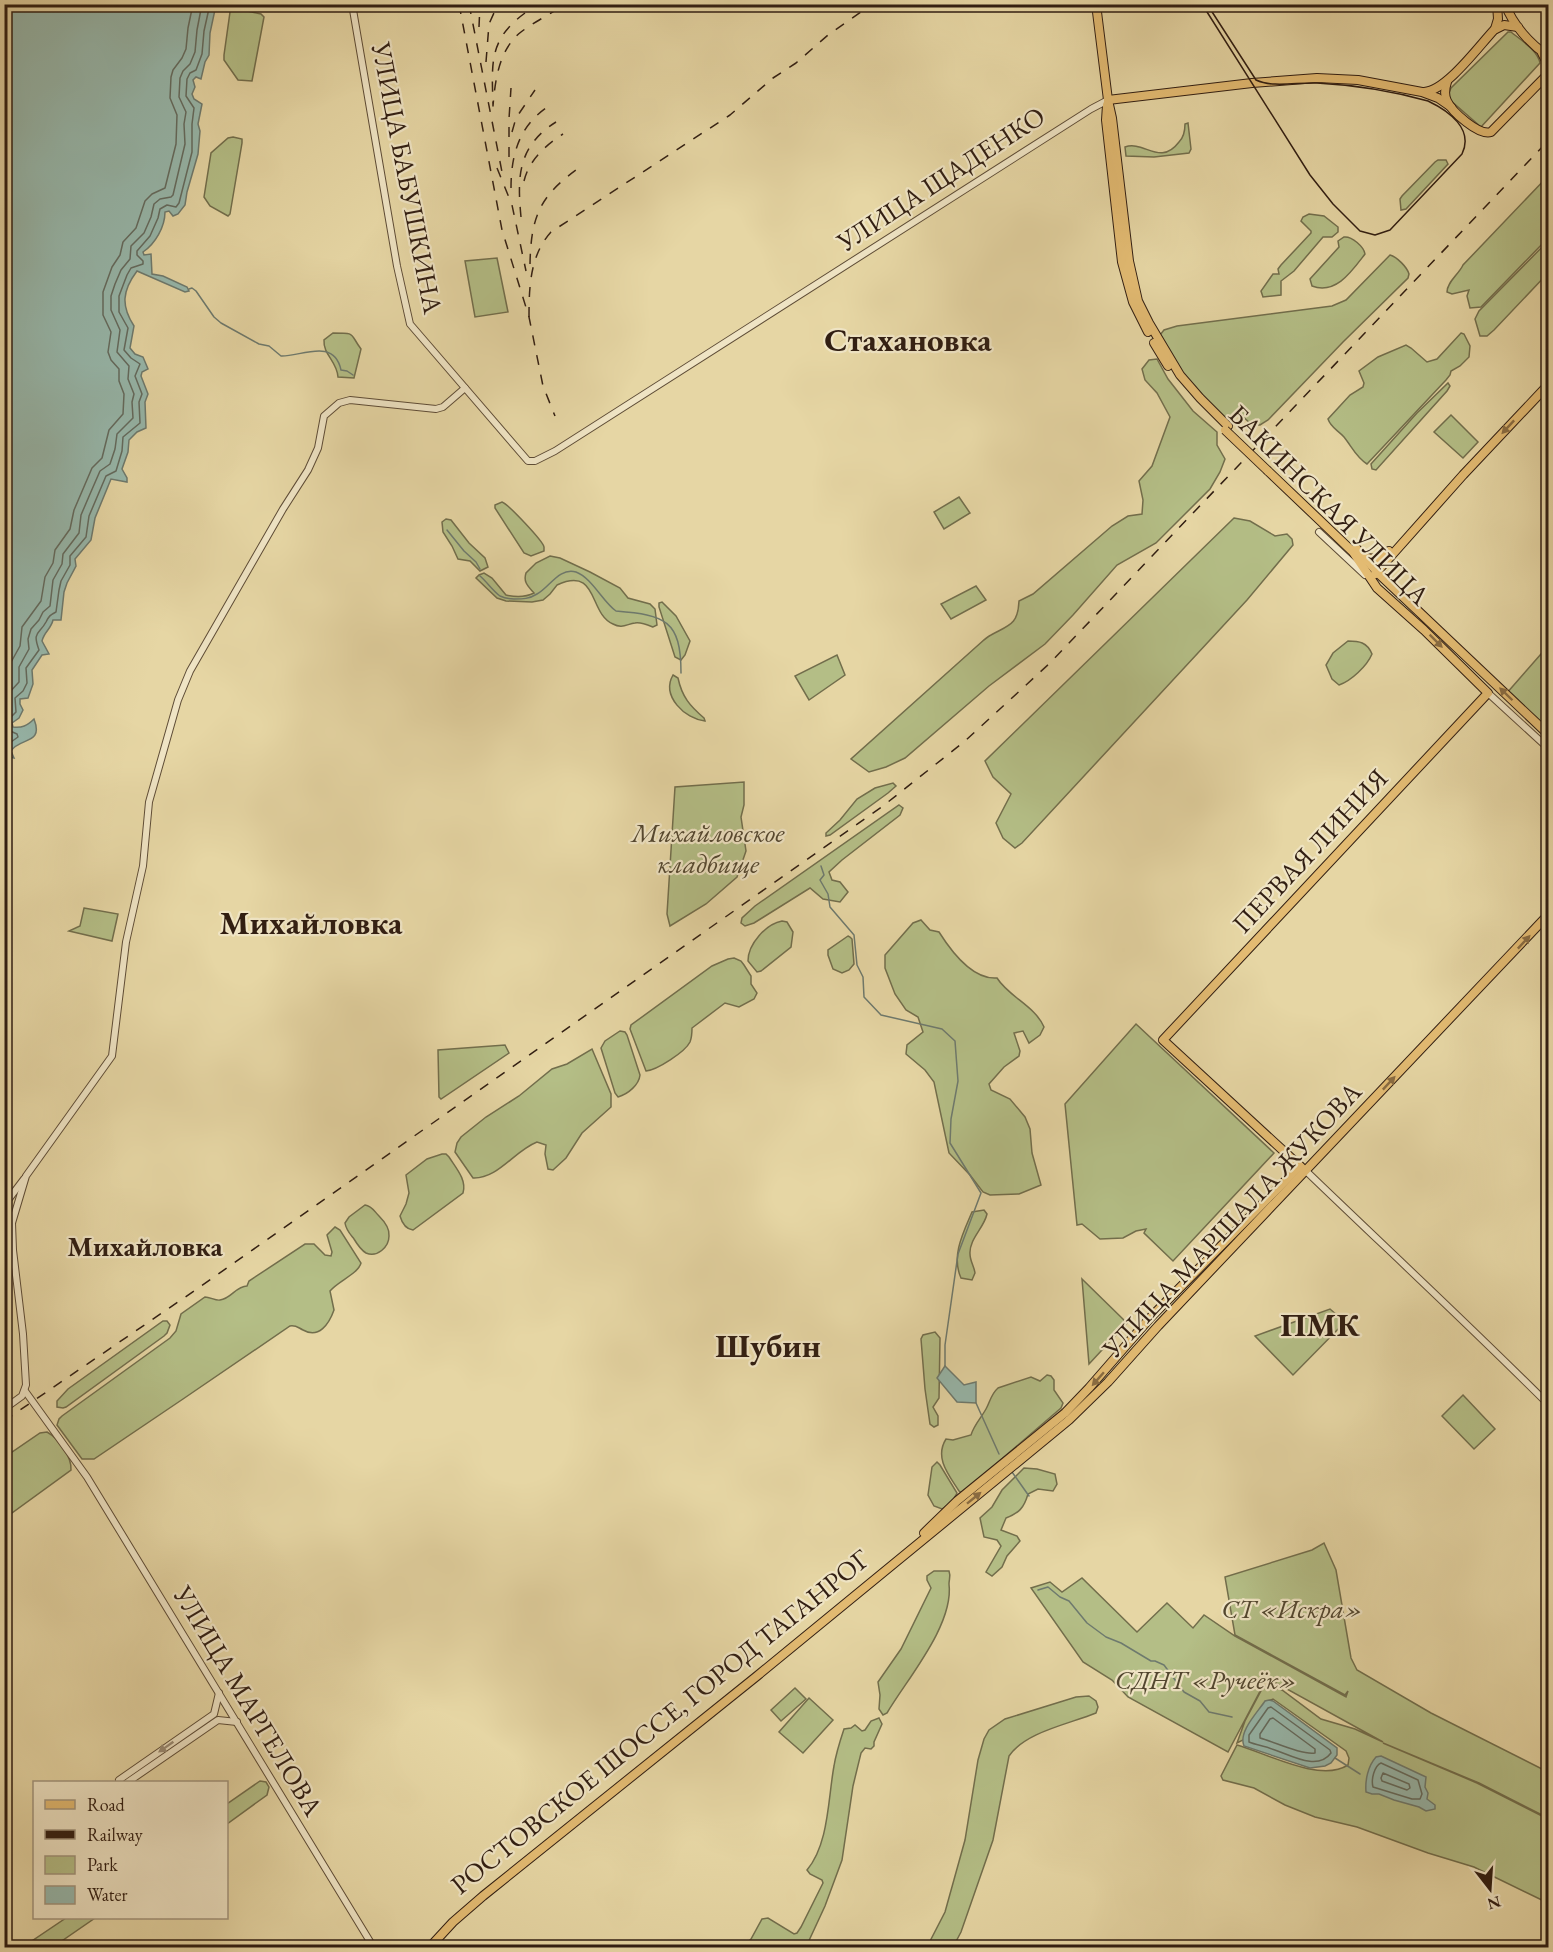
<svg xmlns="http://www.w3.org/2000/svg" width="1553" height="1952" viewBox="0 0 1553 1952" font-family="'EB Garamond',serif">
  <rect width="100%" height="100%" fill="#e6d6a4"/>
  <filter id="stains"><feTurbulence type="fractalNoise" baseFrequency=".00333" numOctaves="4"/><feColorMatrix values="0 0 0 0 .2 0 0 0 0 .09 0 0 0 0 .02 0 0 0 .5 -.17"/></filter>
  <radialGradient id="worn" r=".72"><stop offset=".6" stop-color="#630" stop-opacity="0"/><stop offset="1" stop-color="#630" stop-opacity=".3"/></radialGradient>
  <g fill="#b4be86" stroke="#726e4c" stroke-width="1.5">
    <path d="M231,5H247V11L261,14L264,17L252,81L238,80L224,60V55Z"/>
    <path d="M1508,32H1511C1521,40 1538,51 1540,63L1481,127L1450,100L1449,93L1451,88Z"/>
    <path d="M1188,123L1191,149L1189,153L1154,157L1126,156L1125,147C1144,140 1160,167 1179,142C1184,137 1185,131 1185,124Z"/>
    <path d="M233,137L242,139V143L230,214L228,216L210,206L204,197L211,153L228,138Z"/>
    <path d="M1438,160H1446L1448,164L1406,209L1401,210L1400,199L1402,196L1435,162Z"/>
    <path d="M1548,176V238L1481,307L1470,308L1467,296L1469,290L1452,294L1447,292C1447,282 1459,274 1463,265Z"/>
    <path d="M1309,214L1324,216L1338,227V232L1332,237H1323L1294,271L1281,281V295L1263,297L1261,291L1273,274H1279L1278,269L1281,265L1311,233V231L1301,221L1303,217Z"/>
    <path d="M1344,237C1352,236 1364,247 1365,254C1352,271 1336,295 1312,286L1310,279L1339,247L1338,241Z"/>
    <path d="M1548,241V273L1494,330L1487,336H1480L1475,319L1479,311Z"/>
    <path d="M1390,255C1397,257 1407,267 1409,274L1408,278L1343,342L1268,420L1260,425H1252L1238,412L1230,422C1206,408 1171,361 1160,335L1164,330L1177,326L1332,306L1346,300Z"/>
    <path d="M497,258L508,312L475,317L465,261Z"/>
    <path d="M333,333C357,333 349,333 361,349L354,378L338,377C337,361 323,355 324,340Z"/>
    <path d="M1461,333L1464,334L1470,346L1469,357L1460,366L1451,371L1450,375L1446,380L1367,464C1356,457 1352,447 1344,437C1338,430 1331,428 1328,419L1350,395L1363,387L1364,383L1359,371L1378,357L1406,345L1411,348L1427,362L1437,359Z"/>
    <path d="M1157,359L1168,379L1193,411L1217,432V445L1225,459L1220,472L1210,489L1156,543L1117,565L1073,615L1045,644L989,686L905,758L886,767L869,772L851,759L976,647C981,643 985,638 991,635C1009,625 1018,625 1019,601L1033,594L1112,526L1128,516L1142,514L1143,500L1139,481L1152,466L1170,417L1157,393L1145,380L1142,369L1149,360Z"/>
    <path d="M1448,383L1450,386L1447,391L1376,470L1372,469L1371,464L1417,413Z"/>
    <path d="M1451,415L1478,442L1463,458L1434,432Z"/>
    <path d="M959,497L970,513L944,529L934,512Z"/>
    <path d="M502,502C508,504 543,541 544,547C544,548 544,550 544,551L531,556L524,553L495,508V505Z"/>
    <path d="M1234,518L1250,521L1275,536L1287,534L1292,539L1293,545L1247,600L1022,843L1015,848L1003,838L996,823L1011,794L993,777L985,761Z"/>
    <path d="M446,519L451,520L469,543L485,558L488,567L480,571L470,561L458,559L452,546L443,532L442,522Z"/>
    <path d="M550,556L560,558L590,572L620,588L628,598L650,604L655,609L657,625L653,627C648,625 641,622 635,623C627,624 622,629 613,624C588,613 599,566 557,585L550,594L543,600L532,602L506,601L497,598L476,578L479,575L484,573L492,578L506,595C515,597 526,597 534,593C528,586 523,582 526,573L536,563Z"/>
    <path d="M976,586L986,600L951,619L941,604Z"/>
    <path d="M662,602L676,616L690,641L685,655L681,660L675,657L659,607V603Z"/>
    <path d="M1348,641C1359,641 1367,642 1372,654C1367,666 1351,681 1339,685L1332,679L1326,665L1333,653Z"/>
    <path d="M1548,646V734L1506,694Z"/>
    <path d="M837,655L845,675L809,700L795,676Z"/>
    <path d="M673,675L678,678C682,697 690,706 704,718L705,721C685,719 661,696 673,675Z"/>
    <path d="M744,782V805L741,817L746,851L737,877L706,904L670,926L667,914L675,787Z"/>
    <path d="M893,783L896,786L888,793L830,835L826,836V833L840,820L857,799L875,788Z"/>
    <path d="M899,805L903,808L900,815L842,860L829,872L832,880L840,882L848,892L840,902L823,899L810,888L754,923L745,926L741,923L742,918L755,906Z"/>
    <path d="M84,908L118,914L112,941L69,931L80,926Z"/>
    <path d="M921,920L930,930L939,932C951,951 972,980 997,978C1009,997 1035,1006 1044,1027L1040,1035L1029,1043L1023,1031L1014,1033L1020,1051L1019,1056L1004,1067L989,1084L991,1090L1010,1099L1025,1117L1030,1129L1032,1153L1041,1185L1019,1194L990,1195L983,1192L970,1175L949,1153L934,1082L925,1070L906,1054L907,1045L923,1032L918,1017L906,1010L895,994L885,968V955L913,923Z"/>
    <path d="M782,921L787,922L793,932L791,947L761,971L757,972L748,961C748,944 766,924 782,921Z"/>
    <path d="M848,936L850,937L852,939L854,964L849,970L842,973L833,969L828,955V950Z"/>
    <path d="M734,958L741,961L744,965L751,976V984L757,993L754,999L739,1007L725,1003L692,1028C692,1033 692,1037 690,1042C685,1052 657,1070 646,1071L630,1029L631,1025L712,966L728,959Z"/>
    <path d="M1136,1024L1274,1153L1173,1261L1144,1233L1146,1229L1136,1231L1123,1238L1100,1239L1082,1224L1077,1225L1065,1104Z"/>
    <path d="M620,1031L625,1032L627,1035L640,1075C639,1085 628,1094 618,1097L615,1093L601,1048L605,1041Z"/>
    <path d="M505,1045L509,1053L441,1099L439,1097L438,1050Z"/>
    <path d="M592,1049L611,1094V1107L582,1133L566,1158L553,1170L548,1169L545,1154L546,1145L537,1142C514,1151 498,1179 473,1178L455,1152L457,1143L461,1137L486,1117L519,1096L552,1069L567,1064Z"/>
    <path d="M442,1154H446L449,1157C456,1168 467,1180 463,1193L413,1230C405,1229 402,1223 400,1216L406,1204L409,1193L406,1175L427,1159Z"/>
    <path d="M365,1205C372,1206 374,1211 379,1216C384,1221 390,1228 389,1236C389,1247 377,1258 366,1253C361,1250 357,1244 354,1239C350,1234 346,1230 345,1223L349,1217Z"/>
    <path d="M984,1210L987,1214C984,1228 969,1239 970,1254C970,1261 974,1266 975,1273L972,1280L961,1278C951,1256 963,1233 972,1212Z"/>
    <path d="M335,1227L340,1230L361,1263C358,1274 338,1281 330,1291L334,1310C329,1324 319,1339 303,1330C297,1327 296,1325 290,1326L183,1399L94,1459H82L57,1425L59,1419L62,1416L170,1338L176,1331L181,1314L205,1297C210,1297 216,1301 220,1300C231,1299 236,1286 247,1286L249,1281L305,1244H314L325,1255L331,1256L332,1252L327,1235Z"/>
    <path d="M1082,1279L1127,1323L1089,1364Z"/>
    <path d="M1330,1309L1345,1322L1293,1375L1255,1336Z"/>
    <path d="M163,1321H167L170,1325L167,1333L164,1336L66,1407L63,1408L57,1407V1401L68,1389Z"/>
    <path d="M935,1332L940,1338L939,1398L933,1407L938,1416V1425L934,1427L930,1424L925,1389L921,1339L923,1335Z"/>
    <path d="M1047,1375L1051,1376L1054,1380V1390L1063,1403L1061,1408L962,1493L959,1491C949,1475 934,1458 946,1439L953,1440L971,1435C974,1425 981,1418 986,1409C990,1402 991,1394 998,1388L1031,1377L1040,1381Z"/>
    <path d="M1463,1395L1495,1429L1474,1449L1442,1416Z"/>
    <path d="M47,1432C58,1438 72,1457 71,1470L5,1518V1457L40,1433Z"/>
    <path d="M937,1462L940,1465L957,1493L952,1502L942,1509L934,1506L928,1495L932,1467Z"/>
    <path d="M1024,1468L1037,1469L1055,1474L1057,1484L1053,1491L1038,1489L1028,1494C1024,1508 1019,1513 1006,1518L1001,1530L1017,1536L1020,1541L1007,1556L1002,1567L992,1576L986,1572L1001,1546L997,1540L984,1537L980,1518L992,1507L1002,1490Z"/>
    <path d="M1324,1543L1336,1570L1351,1658L1357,1670L1431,1713L1548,1772V1818L1479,1783L1383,1743L1477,1783L1548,1819V1903L1474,1867L1428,1853L1357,1827L1315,1817L1285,1805L1254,1788L1223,1780L1221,1776L1237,1745C1266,1753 1320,1783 1348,1765L1349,1758L1346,1751L1273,1699L1268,1701L1243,1740L1237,1743L1245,1721L1262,1689L1266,1686L1282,1690L1321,1719L1355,1729L1383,1742L1267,1678L1228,1752L1128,1697L1112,1680L1083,1662L1031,1588L1050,1582L1062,1592L1082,1578L1137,1632L1167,1603L1193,1628L1204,1615L1235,1636L1346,1697L1348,1691L1345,1695L1235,1635L1225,1577L1312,1550Z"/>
    <path d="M934,1571H949C951,1576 949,1579 949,1584C954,1625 907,1679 887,1713L883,1715L879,1709L880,1695L878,1682L901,1649L931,1588L927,1580V1576Z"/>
    <path d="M795,1688L806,1699L781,1721L771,1710Z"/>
    <path d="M1089,1696L1096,1701L1098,1707L1096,1713C1069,1724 1025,1732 1009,1756L993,1840L961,1932L953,1947H927L945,1912L965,1840L978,1760L984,1739L989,1730L1005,1719L1076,1697Z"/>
    <path d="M809,1698L833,1720L803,1753L779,1732Z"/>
    <path d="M879,1718L882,1724L874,1742V1746L871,1749L865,1748L861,1753L853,1786L842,1860L825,1906L806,1947H743L751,1939L762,1919L768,1918L794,1934L797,1933L801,1927L823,1883L822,1880L810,1874L807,1870C829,1844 828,1798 834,1766C836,1753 840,1741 844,1729L851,1728L855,1725L862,1731L865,1730L871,1721Z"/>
    <path d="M260,1781L266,1782L269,1787L267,1795L227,1824V1804Z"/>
    <path d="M66,1918H95L53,1947H23Z"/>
  </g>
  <g fill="#97b8ac" stroke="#6e7a6e" stroke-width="1.5">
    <path d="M4,5H216L210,33L209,55L205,62L201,79L196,77L193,80L195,87L192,94L194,99L202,104L198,124L200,131L198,154L187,192L185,205L178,214L173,216L169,211L165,212C165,227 155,244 143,252L144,255L151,254L152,274L163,276L187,287L189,291L185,292L137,271C122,291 121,306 134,326L130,348L135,354L143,357L148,369L142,372L141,376L148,394L145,402L146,428L137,432L129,440L128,452L122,469L127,478V482L111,479L95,518L91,540L75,559L76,566L67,583L64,592L61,620H53C51,629 44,632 42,641L49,654L42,655L32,670L33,684L28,698L20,699V704L23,710L19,718L12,723L13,727C22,728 27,726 34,719C44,745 20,737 11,751L14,758L4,756Z"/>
    <path d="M945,1366L964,1385L976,1382V1403L957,1402L937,1378Z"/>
    <path d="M1269,1700L1273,1701L1337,1748V1755L1331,1763L1325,1766L1310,1768L1244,1746C1238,1732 1257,1713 1265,1701Z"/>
    <path d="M1381,1756L1426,1777L1425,1787L1428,1793L1427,1799L1435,1805V1809L1426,1811L1419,1807L1394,1800L1379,1794H1372L1366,1792C1365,1780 1368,1766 1376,1757Z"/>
  </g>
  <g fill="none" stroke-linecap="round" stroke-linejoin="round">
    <g stroke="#646b5f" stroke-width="1.5">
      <path d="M4,684L10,679V664L20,646L22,627L41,601L45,577L53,563L55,550L70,529L74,510L92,468L102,458L109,430L123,414L124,394L119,381V369L111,360L108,352L111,332L103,315V292L112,267L120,255L123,242L136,228L145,201L152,194L165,188L176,144L177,115L170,98L171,77L173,70L182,58L186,49L188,28L193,4"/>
      <path d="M4,711L7,709L8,694L19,682V667L29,649L28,639L31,629L39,620L43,612L50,606L53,580L62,564L63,554L79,533L81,515L90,494L100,471L110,464L115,449L117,434L133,418L132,402L134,394L128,379L129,366L117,352L120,330L111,310V296L115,284L121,270L130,259L131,246L144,233L151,217L154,204L160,199L171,197L173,195L185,144L184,124L186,112L179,97L180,78L183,71L190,64L195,52L197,30L202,4"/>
      <path d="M4,750L11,742L18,737L17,734L8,730L6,722L16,712L15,698L23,691L27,683L26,668L39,650C32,631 39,635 46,622C49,616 50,615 56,612L59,590L61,581L70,565V556L86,537L89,516L106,476L116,471L122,451L123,437L140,423L139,402L142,394L135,376L140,364L131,358L124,350L128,328L119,312V296L127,275L131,268L143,264V261L137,255V251L150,236L158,218L160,209L167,205L176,207L179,203L192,152V124L194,108L186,96L187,79L190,73L196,70L202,54L204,31L210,4"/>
      <path d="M1271,1707L1330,1750L1331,1753C1317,1772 1289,1754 1272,1749C1265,1746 1256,1745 1249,1742V1735L1268,1708Z"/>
      <path d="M1273,1718L1315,1749V1753C1301,1755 1275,1742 1260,1738V1734L1270,1719Z"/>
      <path d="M1381,1763L1418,1780L1422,1794L1420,1799H1412L1373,1787C1371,1780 1374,1766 1381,1763Z"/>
      <path d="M1383,1773L1409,1784L1410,1788L1407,1790L1382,1781L1381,1778Z"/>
    </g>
    <g stroke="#6e7a6e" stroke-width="1.5">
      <path d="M189,289L192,288L196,291L214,317L221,323L259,344L269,346L281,356C300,357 334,337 341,370L347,371L353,375"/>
      <path d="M447,530L464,551L476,562L480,569"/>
      <path d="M480,576C487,582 493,591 500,596C504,598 509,599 514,599C523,599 529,599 537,594C549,588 559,567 576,572C592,578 603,602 616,611C665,615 681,620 681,673"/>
      <path d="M821,866L824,875L820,880L828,894L830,907L854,935L857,965L863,977L864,997L881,1015L942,1029L955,1041L958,1081L951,1119L950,1143L981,1193L958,1254L945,1345V1366"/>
      <path d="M976,1403L999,1454"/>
      <path d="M1012,1472L1029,1496"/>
      <path d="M1038,1590L1048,1587L1060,1597L1069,1601L1087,1623L1106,1637L1121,1643L1151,1661H1155L1164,1665L1184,1692L1200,1701L1209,1712L1232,1717"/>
      <path d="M1335,1758L1360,1774"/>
    </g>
    <defs>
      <g id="minor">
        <path d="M352,4L397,266L410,324L528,461H535L555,451L1091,109L1108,100"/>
        <path d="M1319,532L1365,575"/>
        <path d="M1488,693L1548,748"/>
        <path d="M1306,1171C1387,1249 1469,1325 1548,1404"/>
        <path d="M12,1223L5,1204L24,1179"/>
        <path d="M25,1391L87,1477L374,1948"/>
        <path d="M4,1409L22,1396L26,1385L23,1334L13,1250L12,1223L26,1176L112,1056L126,942L143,866L149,802L178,700L190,671L283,509L308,470L318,448L324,416L339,403L350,400L436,409L443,407L465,388"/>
        <path d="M120,1782L119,1780L214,1714L219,1693"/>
        <path d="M128,1782L218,1720L237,1722"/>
      </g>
      <g id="major">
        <path d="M1096,4L1108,100L1112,118L1129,261L1138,301L1149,323L1180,375L1200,398L1228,426"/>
        <path d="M1505,4C1513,25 1530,44 1548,56"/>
        <path d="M1495,29L1498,19L1497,4"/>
        <path d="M1542,53L1547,63L1548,74"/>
        <path d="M1447,82C1445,88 1444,95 1447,101C1452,112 1479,136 1491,132L1548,74"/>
        <path d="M1424,92C1446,91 1478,47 1494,30L1504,25L1518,27"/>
        <path d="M1108,100L1252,83L1317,78L1358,80L1422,92L1438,98L1451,107"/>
        <path d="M1107,105L1106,120L1122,262L1133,302L1148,332"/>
        <path d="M1154,343L1168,366"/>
        <path d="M1268,471L1353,552L1377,588L1424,630L1488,693L1163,1040L1302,1168"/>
        <path d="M1356,548L1379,574L1548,734"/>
        <path d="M1365,558L1378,559L1389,551"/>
        <path d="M1375,574L1463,475L1548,385"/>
        <path d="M924,1533L957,1501L1065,1413L1089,1388L1150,1318L1300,1166"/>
        <path d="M429,1948L453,1922L483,1896L757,1676L1069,1420L1108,1382L1158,1326L1548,915"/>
      </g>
    </defs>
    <use href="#minor" stroke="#5e4c36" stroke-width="8"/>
    <use href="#major" stroke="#311e12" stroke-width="10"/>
    <use href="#minor" stroke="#efe4c4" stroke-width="6"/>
    <use href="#major" stroke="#e3bb72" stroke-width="8"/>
    <path stroke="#311e12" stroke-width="1.5" d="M1202,4L1310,175L1333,204L1360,231L1375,235L1390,230L1462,154C1474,129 1449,111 1428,101C1392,91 1354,85 1317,83C1298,82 1273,88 1256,80L1207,4"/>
    <g stroke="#311e12" stroke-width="1.5" stroke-dasharray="10 10" stroke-linecap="butt">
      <path d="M459,4L502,230L529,317L543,386L555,416"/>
      <path d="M469,4L503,177"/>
      <path d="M525,13C488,40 492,64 493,106C495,81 499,49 521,32C534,22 551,14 565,4"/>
      <path d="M479,27L480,4"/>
      <path d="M486,62L489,24L498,4"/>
      <path d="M512,132L516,118L535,90"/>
      <path d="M509,157V119L511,88"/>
      <path d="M497,168L512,205L526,271"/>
      <path d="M524,181C529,160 546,145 563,134"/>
      <path d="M511,188C511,155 519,127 546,108"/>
      <path d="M521,217C517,176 518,146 556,122"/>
      <path d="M530,264C531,214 541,194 583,165"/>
      <path d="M529,317C529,287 530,255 551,232L730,115L773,78L796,63L828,35L865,9"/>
      <path d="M4,1421L197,1289L883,806L965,741L1050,663L1548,141"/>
    </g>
    <defs>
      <path id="major-bridge" d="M1225,430L1268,471"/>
    </defs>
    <use href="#major-bridge" stroke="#311e12" stroke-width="10" stroke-linecap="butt"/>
    <use href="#major-bridge" stroke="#e3bb72" stroke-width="8"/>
  </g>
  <defs><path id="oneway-solid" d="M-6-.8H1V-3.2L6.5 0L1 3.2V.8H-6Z" transform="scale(1.5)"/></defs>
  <g fill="#8a6c42">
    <use href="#oneway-solid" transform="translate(1508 427) rotate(133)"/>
    <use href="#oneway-solid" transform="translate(1436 641) rotate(45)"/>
    <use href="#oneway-solid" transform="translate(1506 694) rotate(-136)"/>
    <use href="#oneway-solid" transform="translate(1524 942) rotate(-47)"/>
    <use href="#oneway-solid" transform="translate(1389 1083) rotate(-47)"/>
    <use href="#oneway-solid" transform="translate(1098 1379) rotate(131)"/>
    <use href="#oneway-solid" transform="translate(974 1498) rotate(-39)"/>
  </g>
  <use fill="#9a8b74" href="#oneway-solid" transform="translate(166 1747) rotate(145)"/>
  <g text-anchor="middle" stroke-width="4.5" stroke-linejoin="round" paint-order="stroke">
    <g font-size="27" fill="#311e12" stroke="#efe4c4">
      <text transform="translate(407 178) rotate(79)" y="9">УЛИЦА БАБУШКИНА</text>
      <text transform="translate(941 179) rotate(-33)" y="9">УЛИЦА ЩАДЕНКО</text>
      <text transform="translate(1329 505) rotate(45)" y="9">БАКИНСКАЯ УЛИЦА</text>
      <text transform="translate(1310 851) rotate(-47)" y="9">ПЕРВАЯ ЛИНИЯ</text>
      <text transform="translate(1232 1220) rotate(-47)" y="9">УЛИЦА МАРШАЛА ЖУКОВА</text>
      <text transform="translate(248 1701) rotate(59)" y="9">УЛИЦА МАРГЕЛОВА</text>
      <text transform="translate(660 1722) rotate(-39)" y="9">РОСТОВСКОЕ ШОССЕ, ГОРОД ТАГАНРОГ</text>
    </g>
    <g font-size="27" font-style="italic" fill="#52462f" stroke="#efe4c4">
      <text x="708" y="842">Михайловское<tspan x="708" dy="31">кладбище</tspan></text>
      <text x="1292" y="1618">СТ «Искра»</text>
      <text x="1206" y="1689">СДНТ «Ручеёк»</text>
    </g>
    <g font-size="28" font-weight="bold" fill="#311e12" stroke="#efe4c4">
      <text x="145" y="1256">Михайловка</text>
    </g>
    <g font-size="33" font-weight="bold" fill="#311e12" stroke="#efe4c4">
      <text x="908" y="351">Стахановка</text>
      <text x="311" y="934">Михайловка</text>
      <text x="1320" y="1336">ПМК</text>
      <text x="768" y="1357">Шубин</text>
    </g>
  </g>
  <rect width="1553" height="1952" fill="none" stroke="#e6d6a4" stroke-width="24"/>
  <rect x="6" y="6" width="1541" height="1940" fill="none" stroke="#311e12" stroke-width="3"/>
  <rect x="12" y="12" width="1529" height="1928" fill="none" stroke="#311e12" stroke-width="1.5"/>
  <rect x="33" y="1781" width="195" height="138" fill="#efe4c4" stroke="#a3957d" stroke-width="1.5"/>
  <rect x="45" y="1800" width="30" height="9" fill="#e3bb72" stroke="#a3957d" stroke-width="1.5"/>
  <text x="87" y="1811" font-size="18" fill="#311e12">Road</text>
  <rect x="45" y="1830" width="30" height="9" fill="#311e12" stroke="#a3957d" stroke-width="1.5"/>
  <text x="87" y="1841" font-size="18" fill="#311e12">Railway</text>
  <rect x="45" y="1856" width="30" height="18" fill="#b4be86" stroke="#a3957d" stroke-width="1.5"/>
  <text x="87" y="1871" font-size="18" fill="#311e12">Park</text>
  <rect x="45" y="1886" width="30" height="18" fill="#97b8ac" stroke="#a3957d" stroke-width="1.5"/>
  <text x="87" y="1901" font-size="18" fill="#311e12">Water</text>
  <g transform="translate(1490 1889) rotate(163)" stroke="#efe4c4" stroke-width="4.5" paint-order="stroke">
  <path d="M0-4.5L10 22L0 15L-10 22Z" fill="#311e12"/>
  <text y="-9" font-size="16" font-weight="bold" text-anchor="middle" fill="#311e12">N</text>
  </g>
  <rect width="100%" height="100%" filter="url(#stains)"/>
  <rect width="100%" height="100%" fill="url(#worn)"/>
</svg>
